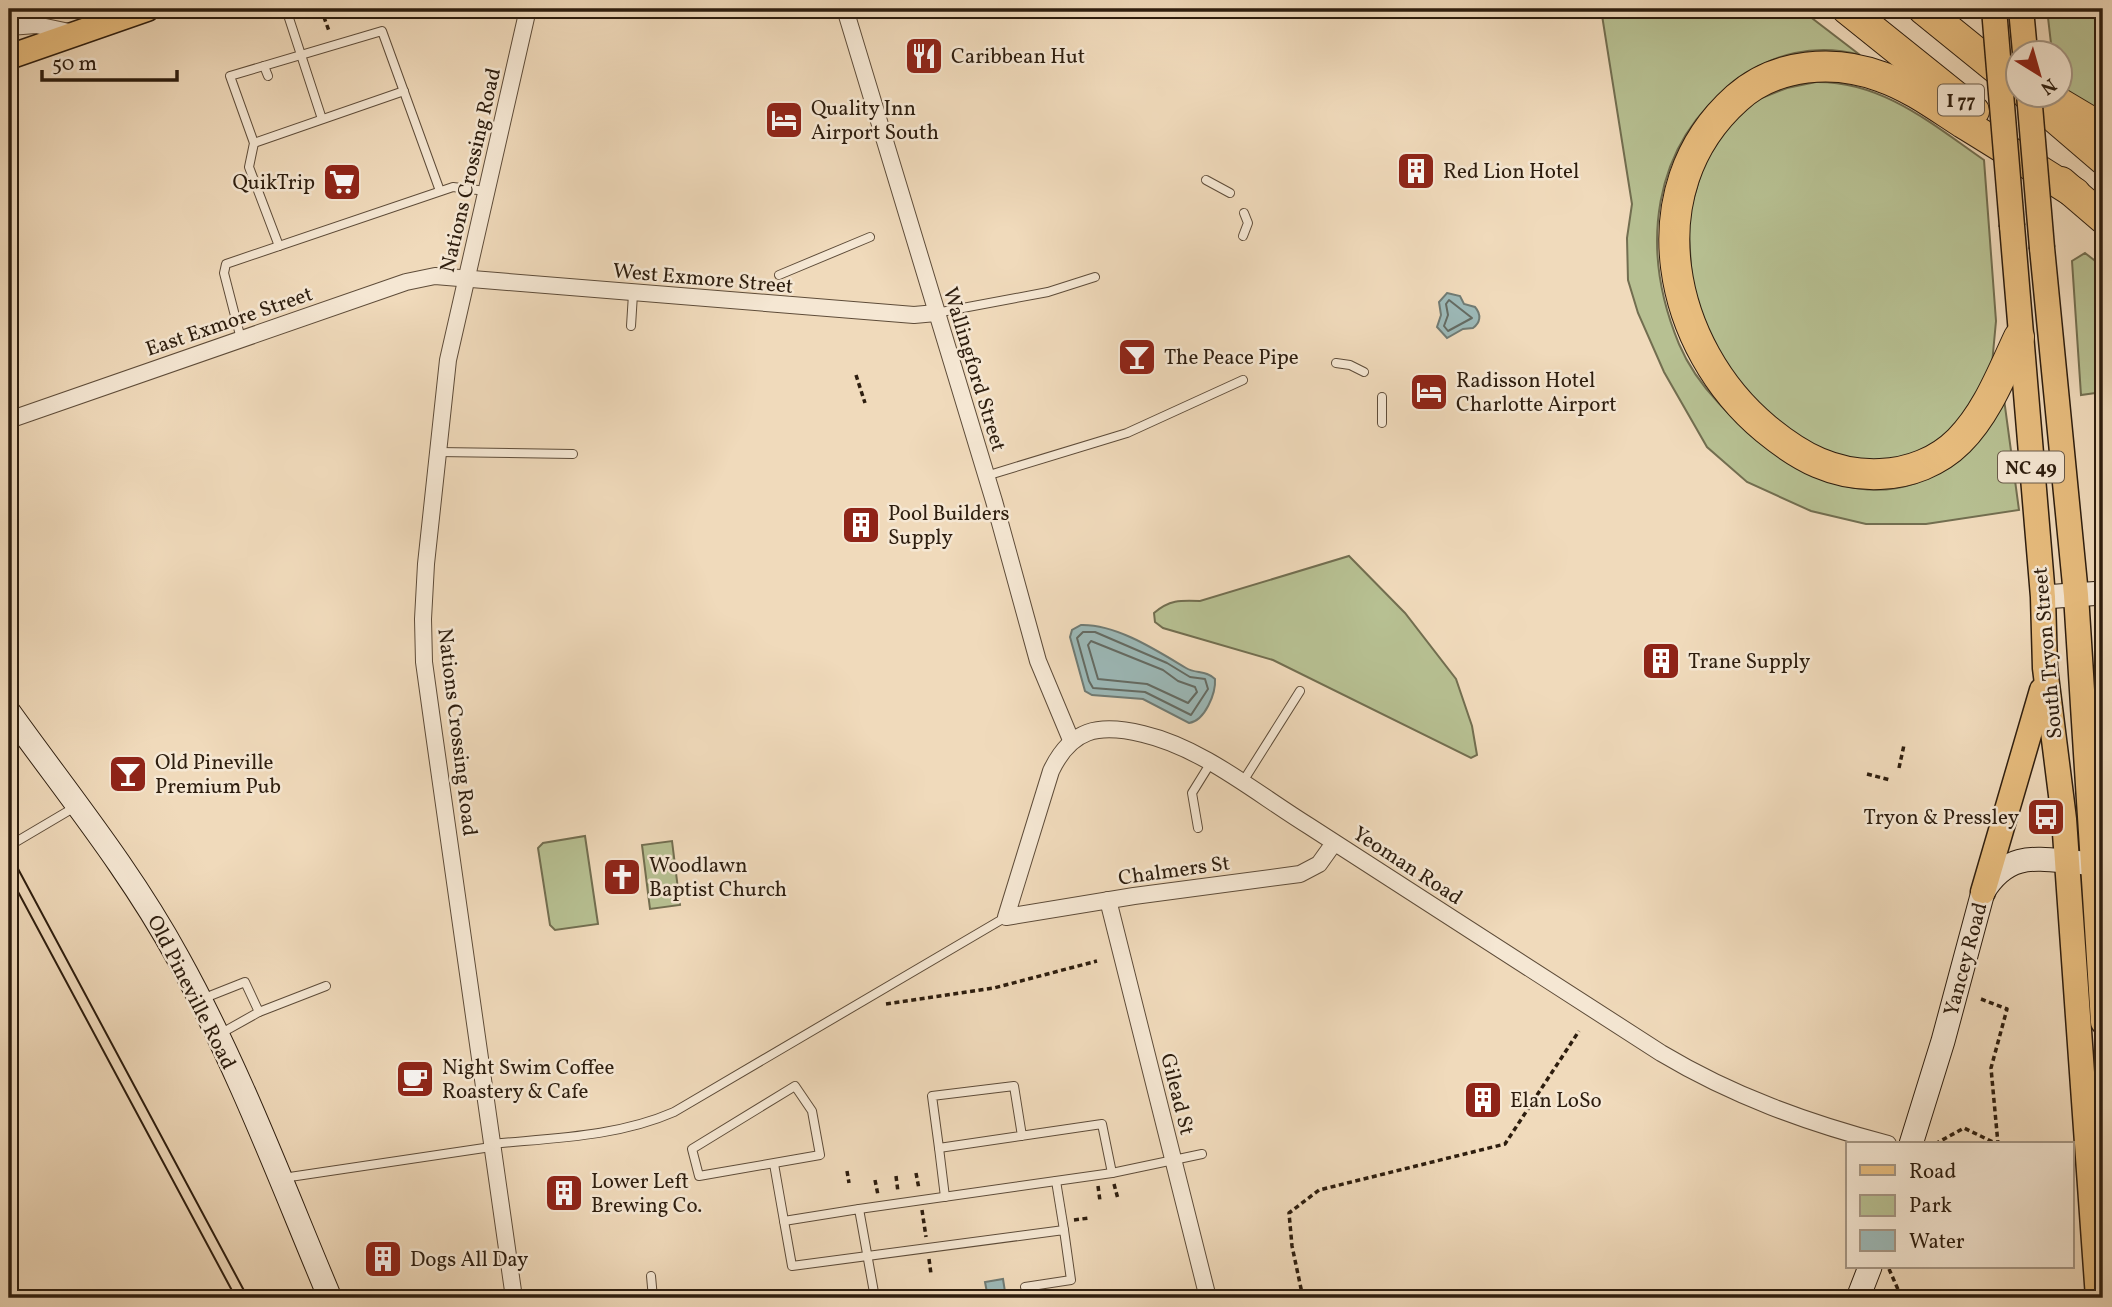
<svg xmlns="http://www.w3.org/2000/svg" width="2112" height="1307" viewBox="0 0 2112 1307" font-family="Vollkorn,serif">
  <rect width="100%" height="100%" fill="#f0dabb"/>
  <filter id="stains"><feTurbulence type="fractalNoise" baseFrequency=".00286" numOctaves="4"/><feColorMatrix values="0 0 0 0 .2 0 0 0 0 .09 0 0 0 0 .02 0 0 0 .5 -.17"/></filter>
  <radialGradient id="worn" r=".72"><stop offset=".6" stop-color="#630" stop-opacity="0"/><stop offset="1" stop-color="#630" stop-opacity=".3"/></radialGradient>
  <g fill="#b7c092" stroke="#726e50" stroke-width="2">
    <path d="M1245,9H1364L1318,13Z"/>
    <path d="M1601,9H1800L1860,55C1816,43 1772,53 1736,81C1650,145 1640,250 1679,344C1697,387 1736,424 1773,450C1814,481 1865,501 1916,483C1929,478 1989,413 2004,399L2019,510L1926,524H1866L1811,511L1747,482L1707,447L1664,372L1638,313L1628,280L1627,238L1632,204Z"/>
    <path d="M2047,9H2103V118L2060,85V52H2052Z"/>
    <path d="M1816,82C1882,81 1932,124 1984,160L1996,321L1992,364L1978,402L1933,448L1888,464L1839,459L1784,429L1732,376L1693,300L1688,218L1703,166L1727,127L1754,101L1787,88Z"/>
    <path d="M2085,253L2103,267V392L2081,395L2072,261Z"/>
    <path d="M1349,556L1405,613L1456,679L1472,726L1477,755L1471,758L1273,660L1163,628L1155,622L1154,613C1169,600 1180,600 1200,601Z"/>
    <path d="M585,836L598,924L555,930L550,925L538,848L543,843Z"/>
    <path d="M672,841L680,905L650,909L642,845Z"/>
  </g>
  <g fill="#9cb9b8" stroke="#707b74" stroke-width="2">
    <path d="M1447,293L1460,296L1464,304L1475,307C1482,315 1480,323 1473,328L1463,329L1447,338L1437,327L1441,315L1439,302Z"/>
    <path d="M1081,625C1116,624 1156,650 1186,668C1196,674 1206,670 1215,679C1216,693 1205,721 1189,723L1143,699L1092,695L1085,691L1070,637L1072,630Z"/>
    <path d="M1003,1279L1006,1298H988L985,1282Z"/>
  </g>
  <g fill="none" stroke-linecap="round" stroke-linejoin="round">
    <g stroke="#646b63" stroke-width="2">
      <path d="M1449,300L1472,318L1448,331L1444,326L1448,315L1446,304Z"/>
      <path d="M1083,632H1095L1167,663L1190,677L1205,679L1208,689L1191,715L1145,692L1093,688L1089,681L1077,638Z"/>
      <path d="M1091,641L1163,670L1178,681L1195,687L1197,692L1188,703L1147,684L1098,679L1088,645Z"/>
    </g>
    <defs>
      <g id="lane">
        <path d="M286,9L322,119"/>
        <path d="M264,66L268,76"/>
        <path d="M254,143L404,91"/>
        <path d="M1206,180L1230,193"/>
        <path d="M1243,236L1248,223L1244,213"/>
        <path d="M279,246L249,167L254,143L230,76L382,31L440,191"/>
        <path d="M779,275L870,237"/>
        <path d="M936,313L1048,292L1095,277"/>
        <path d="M631,326L633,294"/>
        <path d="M241,339L224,273L226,264L453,187L486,191"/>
        <path d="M1336,363L1350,365L1364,372"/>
        <path d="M1382,397V423"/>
        <path d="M438,452L573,454"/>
        <path d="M986,476L1127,433L1243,380"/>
        <path d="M1242,783L1300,691"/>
        <path d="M1198,828L1192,793L1210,764"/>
        <path d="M9,846L75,807"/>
        <path d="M202,999L245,982L259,1012L218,1035"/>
        <path d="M259,1012L326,986"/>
        <path d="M795,1086L812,1111L820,1155L699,1176L692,1149Z"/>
        <path d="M1022,1136L1014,1086L932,1096L939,1148L1102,1124L1112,1173"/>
        <path d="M491,1144C552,1138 617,1137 674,1112L1006,917"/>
        <path d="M939,1148L945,1197"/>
        <path d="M774,1164L784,1221L859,1209L875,1298"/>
        <path d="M283,1178L491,1147"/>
        <path d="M1056,1181L1064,1230"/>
        <path d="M859,1209L1112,1173L1202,1154"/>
        <path d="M784,1221L792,1266L1064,1230L1071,1280L1025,1287"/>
        <path d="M651,1276L653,1298"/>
      </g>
      <g id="street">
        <path d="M845,9L994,501L1038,661L1071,740"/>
        <path d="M9,27L36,25L74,33"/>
        <path d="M9,420L406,282L435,276L914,315L936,313"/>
        <path d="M1334,843L1319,864L1300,874L1134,896L1006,917L1051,771C1071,729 1098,723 1143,734C1203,748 1257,794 1309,826C1427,901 1544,977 1661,1053C1733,1096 1808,1123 1888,1144"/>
        <path d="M1108,900L1208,1298"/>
        <path d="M514,1298L434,734L424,662L423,619L426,564L448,360L528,9"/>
      </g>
      <g id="secondary">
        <path d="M2043,597L2103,593"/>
        <path d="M9,712C67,793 130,870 178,958C238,1066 282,1184 330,1298"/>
        <path d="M1911,1144L1943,1041L1983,892C2010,848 2040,860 2085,863"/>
        <path d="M1858,1298L1870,1267"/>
      </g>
      <g id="primary">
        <path d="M2021,9L2025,52"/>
        <path d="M9,57L147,9"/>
        <path d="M2012,226L2043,597L2045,668L2064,819L2098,1298"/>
        <path d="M2042,248L2076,595L2103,1022"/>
        <path d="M1983,892L2042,690"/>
      </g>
      <g id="highway">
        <path d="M1847,9L1974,111"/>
        <path d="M1923,9L2018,86"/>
        <path d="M2027,94L2103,159"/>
        <path d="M2061,104L2103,129"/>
        <path d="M2061,182L2103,218"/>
        <path d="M2019,337C2002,373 1987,413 1959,441C1938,462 1909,473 1880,474C1834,476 1800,457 1766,429C1668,348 1634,190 1737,98C1776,63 1835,59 1882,77C1911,87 1938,107 1963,123C2001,146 2038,170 2075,193"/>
      </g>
    </defs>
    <use href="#lane" stroke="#5e4c39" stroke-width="10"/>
    <use href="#street" stroke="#5e4c39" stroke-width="18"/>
    <use href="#secondary" stroke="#2d1d0e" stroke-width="25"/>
    <use href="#primary" stroke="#2d1d0e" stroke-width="27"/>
    <use href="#highway" stroke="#2d1d0e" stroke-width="32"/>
    <g stroke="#2d1d0e" stroke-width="3.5" stroke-dasharray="5 3.5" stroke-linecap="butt">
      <path d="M321,9L329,31"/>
      <path d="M856,375L865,403"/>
      <path d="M1899,768L1904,745"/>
      <path d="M1867,774L1890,780"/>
      <path d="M1981,999L2007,1009L1991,1068L1998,1144"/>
      <path d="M886,1004L994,988L1097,961"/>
      <path d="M1935,1144L1964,1128L1997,1144"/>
      <path d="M847,1171L849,1183"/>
      <path d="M916,1173L919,1189"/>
      <path d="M896,1176L898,1192"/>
      <path d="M875,1180L878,1195"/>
      <path d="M1114,1184L1118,1199"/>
      <path d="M1098,1186L1100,1201"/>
      <path d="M922,1210L926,1237"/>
      <path d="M1074,1220L1089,1218"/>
      <path d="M929,1259L931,1274"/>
      <path d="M1889,1269L1900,1294"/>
      <path d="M1303,1298L1292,1246L1289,1213L1319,1190L1505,1144L1579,1031"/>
    </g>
    <use href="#lane" stroke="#f5e7d3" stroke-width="8"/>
    <use href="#street" stroke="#f5e7d3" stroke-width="16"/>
    <use href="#secondary" stroke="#f5e7d3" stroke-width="23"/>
    <use href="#primary" stroke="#e8bd7e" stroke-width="24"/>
    <use href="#highway" stroke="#e8bd7e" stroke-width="30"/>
    <g stroke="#2d1d0e" stroke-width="2">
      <path d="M9,852L248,1298"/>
      <path d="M9,875L236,1298"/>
    </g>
    <defs>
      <g id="primary-bridge">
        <path d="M1994,9L2012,226"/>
        <path d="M2029,94L2042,248"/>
      </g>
    </defs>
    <use href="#primary-bridge" stroke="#2d1d0e" stroke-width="27" stroke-linecap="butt"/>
    <use href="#primary-bridge" stroke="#e8bd7e" stroke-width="24"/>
  </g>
  <defs>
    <symbol id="restaurant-square" viewBox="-11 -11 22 22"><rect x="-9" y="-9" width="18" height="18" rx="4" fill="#8f2418" stroke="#f5e7d3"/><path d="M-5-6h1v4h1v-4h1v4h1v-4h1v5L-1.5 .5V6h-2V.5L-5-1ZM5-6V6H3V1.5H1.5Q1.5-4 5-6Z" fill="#fff"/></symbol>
    <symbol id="hotel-square" viewBox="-11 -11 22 22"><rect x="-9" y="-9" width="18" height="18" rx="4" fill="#8f2418" stroke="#f5e7d3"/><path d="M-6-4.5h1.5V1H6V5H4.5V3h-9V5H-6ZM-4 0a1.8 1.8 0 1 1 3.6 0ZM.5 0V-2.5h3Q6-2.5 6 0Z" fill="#fff"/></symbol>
    <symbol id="building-square" viewBox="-11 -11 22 22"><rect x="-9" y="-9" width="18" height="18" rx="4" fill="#8f2418" stroke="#f5e7d3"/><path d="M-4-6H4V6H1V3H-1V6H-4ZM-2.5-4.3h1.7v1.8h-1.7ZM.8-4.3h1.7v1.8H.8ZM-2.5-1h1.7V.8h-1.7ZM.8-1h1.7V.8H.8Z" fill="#fff"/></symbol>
    <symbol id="supermarket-square" viewBox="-11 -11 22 22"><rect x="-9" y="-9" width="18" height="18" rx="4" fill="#8f2418" stroke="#f5e7d3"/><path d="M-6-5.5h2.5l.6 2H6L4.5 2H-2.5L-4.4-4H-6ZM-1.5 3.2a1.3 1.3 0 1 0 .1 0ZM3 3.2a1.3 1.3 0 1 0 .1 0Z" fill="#fff"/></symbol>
    <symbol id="bar-square" viewBox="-11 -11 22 22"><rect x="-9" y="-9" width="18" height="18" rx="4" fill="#8f2418" stroke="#f5e7d3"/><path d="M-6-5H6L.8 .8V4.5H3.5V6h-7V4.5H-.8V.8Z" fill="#fff"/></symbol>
    <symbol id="bus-square" viewBox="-11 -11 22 22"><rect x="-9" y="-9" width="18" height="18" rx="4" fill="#8f2418" stroke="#f5e7d3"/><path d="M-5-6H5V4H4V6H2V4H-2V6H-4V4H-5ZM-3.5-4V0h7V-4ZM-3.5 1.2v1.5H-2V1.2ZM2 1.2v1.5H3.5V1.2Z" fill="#fff"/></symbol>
    <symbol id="church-square" viewBox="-11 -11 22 22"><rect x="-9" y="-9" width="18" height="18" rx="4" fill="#8f2418" stroke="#f5e7d3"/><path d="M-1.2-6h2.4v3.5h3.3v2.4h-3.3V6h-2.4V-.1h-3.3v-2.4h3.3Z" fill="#fff"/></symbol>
    <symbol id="cafe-square" viewBox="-11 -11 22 22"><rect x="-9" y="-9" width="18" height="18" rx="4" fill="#8f2418" stroke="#f5e7d3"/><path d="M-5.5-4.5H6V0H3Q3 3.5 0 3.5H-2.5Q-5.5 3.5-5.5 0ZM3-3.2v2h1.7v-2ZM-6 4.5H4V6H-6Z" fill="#fff"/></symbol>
  </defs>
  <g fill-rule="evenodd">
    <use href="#restaurant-square" x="902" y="34" width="44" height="44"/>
    <use href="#hotel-square" x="762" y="98" width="44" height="44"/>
    <use href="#building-square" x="1394" y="149" width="44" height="44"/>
    <use href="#supermarket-square" x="320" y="160" width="44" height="44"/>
    <use href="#bar-square" x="1115" y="335" width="44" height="44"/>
    <use href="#hotel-square" x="1407" y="370" width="44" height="44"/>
    <use href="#building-square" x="839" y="503" width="44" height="44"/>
    <use href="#building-square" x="1639" y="639" width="44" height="44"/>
    <use href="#bar-square" x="106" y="752" width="44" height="44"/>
    <use href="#bus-square" x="2024" y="795" width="44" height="44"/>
    <use href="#church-square" x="600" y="855" width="44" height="44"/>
    <use href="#cafe-square" x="393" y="1057" width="44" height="44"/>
    <use href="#building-square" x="1461" y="1078" width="44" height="44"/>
    <use href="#building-square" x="542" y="1171" width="44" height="44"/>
    <use href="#building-square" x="361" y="1237" width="44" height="44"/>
  </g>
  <g text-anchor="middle" stroke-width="5" stroke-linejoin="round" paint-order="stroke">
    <g fill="#f5e7d3" stroke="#695a49" stroke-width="2">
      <rect x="1938" y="84.5" width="46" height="31" rx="5"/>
      <rect x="1998" y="451.5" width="66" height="31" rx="5"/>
    </g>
    <g font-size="19" font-weight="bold" fill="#2d1d0e">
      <text x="1961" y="107">I 77</text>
      <text x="2031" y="474">NC 49</text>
    </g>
    <g font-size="21" fill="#2d1d0e" stroke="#f5e7d3" text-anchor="start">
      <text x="951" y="63">Caribbean Hut</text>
      <text x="811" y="115">Quality Inn<tspan x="811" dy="24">Airport South</tspan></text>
      <text x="1443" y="178">Red Lion Hotel</text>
      <text x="315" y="189" text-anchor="end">QuikTrip</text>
      <text x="1164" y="364">The Peace Pipe</text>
      <text x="1456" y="387">Radisson Hotel<tspan x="1456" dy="24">Charlotte Airport</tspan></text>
      <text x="888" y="520">Pool Builders<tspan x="888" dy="24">Supply</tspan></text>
      <text x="1688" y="668">Trane Supply</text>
      <text x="155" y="769">Old Pineville<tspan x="155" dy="24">Premium Pub</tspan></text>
      <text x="2019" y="824" text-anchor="end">Tryon &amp; Pressley</text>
      <text x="649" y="872">Woodlawn<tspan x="649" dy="24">Baptist Church</tspan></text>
      <text x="442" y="1074">Night Swim Coffee<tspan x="442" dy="24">Roastery &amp; Cafe</tspan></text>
      <text x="1510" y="1107">Elan LoSo</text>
      <text x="591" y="1188">Lower Left<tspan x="591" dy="24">Brewing Co.</tspan></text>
      <text x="410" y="1266">Dogs All Day</text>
    </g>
    <g font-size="21" fill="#2d1d0e" stroke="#f5e7d3">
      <text transform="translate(470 170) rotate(-77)" y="7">Nations Crossing Road</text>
      <text transform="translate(703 278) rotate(5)" y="7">West Exmore Street</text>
      <text transform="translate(229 321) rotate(-19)" y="7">East Exmore Street</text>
      <text transform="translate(975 369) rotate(73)" y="7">Wallingford Street</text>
      <text transform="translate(2047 653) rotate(-95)" y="7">South Tryon Street</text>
      <text transform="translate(458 732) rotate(83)" y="7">Nations Crossing Road</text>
      <text transform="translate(1408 865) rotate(33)" y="7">Yeoman Road</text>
      <text transform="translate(1174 870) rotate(-8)" y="7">Chalmers St</text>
      <text transform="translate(1965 959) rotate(-75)" y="7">Yancey Road</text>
      <text transform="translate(192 992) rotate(63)" y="7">Old Pineville Road</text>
      <text transform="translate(1178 1094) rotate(76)" y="7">Gilead St</text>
    </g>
  </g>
  <rect width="2112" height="1307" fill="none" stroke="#f0dabb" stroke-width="35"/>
  <rect x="10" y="10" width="2091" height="1286" fill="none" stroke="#2d1d0e" stroke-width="3.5"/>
  <rect x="18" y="18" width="2077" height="1272" fill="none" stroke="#2d1d0e" stroke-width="2"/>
  <rect x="1846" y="1142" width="228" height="126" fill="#f5e7d3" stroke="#a59684" stroke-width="2"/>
  <rect x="1860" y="1165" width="35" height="10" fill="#e8bd7e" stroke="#a59684" stroke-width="2"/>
  <text x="1909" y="1178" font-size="21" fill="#2d1d0e">Road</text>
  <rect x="1860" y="1195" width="35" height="21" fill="#b7c092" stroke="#a59684" stroke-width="2"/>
  <text x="1909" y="1212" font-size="21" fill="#2d1d0e">Park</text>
  <rect x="1860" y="1230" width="35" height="21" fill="#9cb9b8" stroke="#a59684" stroke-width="2"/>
  <text x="1909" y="1248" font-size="21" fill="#2d1d0e">Water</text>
  <g transform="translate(2039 74) rotate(143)"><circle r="33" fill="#f5e7d3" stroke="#a59684" stroke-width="2"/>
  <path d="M0-5L12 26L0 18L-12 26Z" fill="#8f2418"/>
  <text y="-10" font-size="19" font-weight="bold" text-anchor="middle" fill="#2d1d0e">N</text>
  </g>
  <path d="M42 70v10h135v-10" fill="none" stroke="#2d1d0e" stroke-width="3.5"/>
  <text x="52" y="70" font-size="21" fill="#2d1d0e" stroke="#f5e7d3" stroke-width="5" paint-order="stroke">50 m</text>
  <rect width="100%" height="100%" filter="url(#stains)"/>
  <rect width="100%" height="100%" fill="url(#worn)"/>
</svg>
